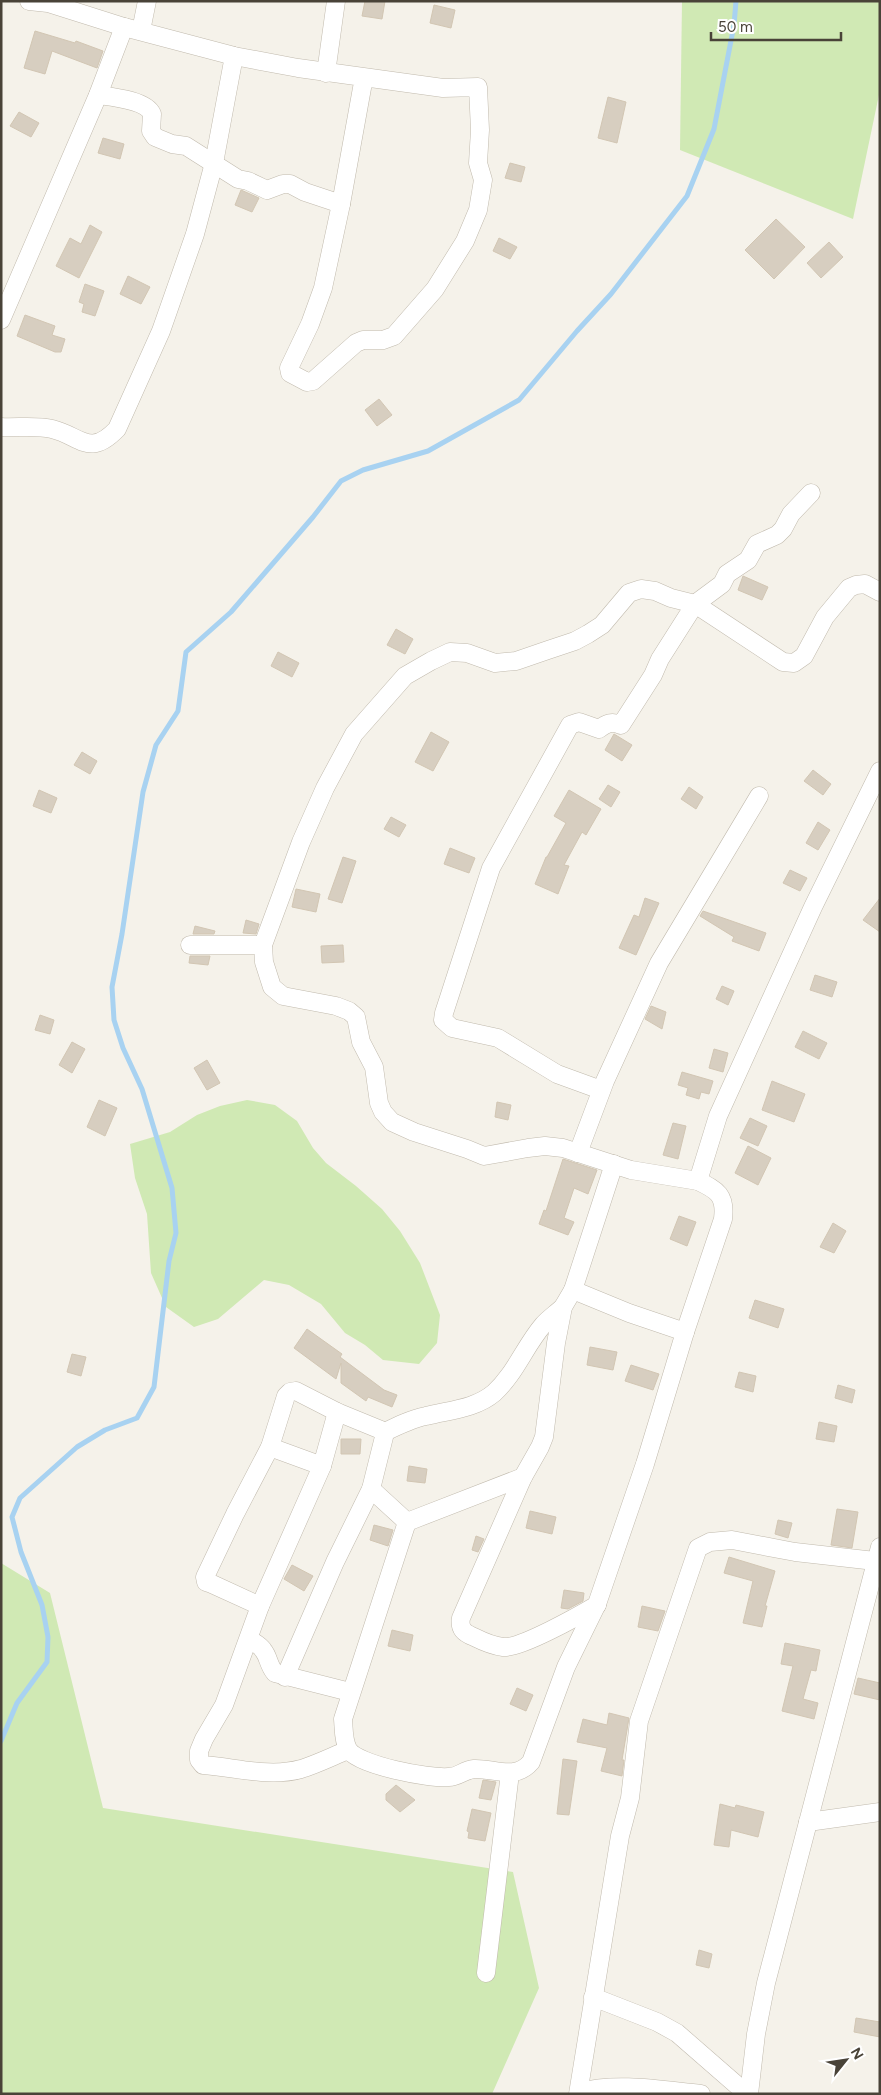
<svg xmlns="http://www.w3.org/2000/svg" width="881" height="2095" viewBox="0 0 881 2095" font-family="Figtree,sans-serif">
  <rect width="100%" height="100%" fill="#f5f2ea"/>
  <g fill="#d0e9b4">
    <path d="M682,1H880V90L853,219L680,150Z"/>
    <path d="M247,1100L275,1105L297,1121L313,1148L326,1163L356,1186L382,1209L400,1231L420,1263L440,1315L437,1343L419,1364L383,1360L365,1345L345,1333L321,1304L289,1285L264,1280L218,1319L194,1327L166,1307L151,1273L147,1214L135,1178L130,1144L170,1132L197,1115L220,1106Z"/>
    <path d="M1,1563L50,1593L103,1808L513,1872L539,1988L492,2094H1Z"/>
  </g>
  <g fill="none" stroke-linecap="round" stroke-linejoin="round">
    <path stroke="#a8d2f1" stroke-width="5" d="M1,1741L17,1703L47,1662L48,1637L42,1605L21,1552L12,1517L20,1498L77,1447L105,1430L137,1418L154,1387L169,1261L176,1233L172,1188L142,1089L123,1048L114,1020L112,987L122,934L143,792L156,745L178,711L186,652L231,612L313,517L341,481L363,470L428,451L519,400L577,331L611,294L687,196L714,129L734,25L736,1"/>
  </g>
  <g fill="#d7cec0" stroke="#d2c6b3">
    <path d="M365,1H385L382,19L362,16Z"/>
    <path d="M434,5L455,10L451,28L430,23Z"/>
    <path d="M35,31L75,43L76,41L103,51L97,68L52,51L45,74L24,68Z"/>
    <path d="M608,97L626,102L617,143L598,138Z"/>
    <path d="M19,112L39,123L31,137L10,126Z"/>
    <path d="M103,138L124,144L120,159L98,153Z"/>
    <path d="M510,163L525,167L521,182L505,178Z"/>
    <path d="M241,190L259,198L252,212L235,205Z"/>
    <path d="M776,219L805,247L774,279L745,250Z"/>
    <path d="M90,225L102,232L79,278L56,266L70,238L81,244Z"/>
    <path d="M499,238L517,247L510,259L493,251Z"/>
    <path d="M829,242L843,257L821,278L807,263Z"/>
    <path d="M128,276L150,287L141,304L120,294Z"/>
    <path d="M85,284L104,291L95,316L82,312L84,304L79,302Z"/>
    <path d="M25,315L55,326L52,335L65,339L61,352H55L17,336Z"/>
    <path d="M379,399L392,415L377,426L365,410Z"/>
    <path d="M743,576L768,587L762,600L738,590Z"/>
    <path d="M396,629L413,639L405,654L387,645Z"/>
    <path d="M278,652L299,663L292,677L271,666Z"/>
    <path d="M431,732L449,742L433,771L415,762Z"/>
    <path d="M614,734L632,745L622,761L605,750Z"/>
    <path d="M82,752L97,761L90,774L74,765Z"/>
    <path d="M813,770L831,784L823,795L804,781Z"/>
    <path d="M608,785L620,792L611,807L599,799Z"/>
    <path d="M689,787L703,797L696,809L681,799Z"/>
    <path d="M39,790L57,798L51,813L33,806Z"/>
    <path d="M569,790L601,809L586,835L582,832L564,865L569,866L558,894L535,884L546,857H547L566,823L554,816Z"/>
    <path d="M391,817L406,825L399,837L384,829Z"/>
    <path d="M818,822L830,830L818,850L806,843Z"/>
    <path d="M450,848L475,858L469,873L444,864Z"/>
    <path d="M343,857L356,861L342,903L328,899Z"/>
    <path d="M790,870L807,878L800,891L783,883Z"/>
    <path d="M296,889L320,894L316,912L292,907Z"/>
    <path d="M645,898L659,903L636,955L619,948L634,915L639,917Z"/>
    <path d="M880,898V932L863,920Z"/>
    <path d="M703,911L766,933L759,951L732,941L734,937L700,916Z"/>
    <path d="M246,920L259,924L256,934L243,933Z"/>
    <path d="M195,926L215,931L214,934H193Z"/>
    <path d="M343,945L344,962L322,963L321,946Z"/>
    <path d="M190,956H210L208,965L189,963Z"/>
    <path d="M815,975L837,982L832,997L810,990Z"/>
    <path d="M722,986L734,991L728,1005L716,999Z"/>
    <path d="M651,1006L666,1012L662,1029L645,1019Z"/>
    <path d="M40,1015L54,1020L50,1034L35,1030Z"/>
    <path d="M803,1031L827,1043L819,1059L795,1047Z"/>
    <path d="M72,1042L85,1049L72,1073L59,1065Z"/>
    <path d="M714,1049L728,1053L723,1072L709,1068Z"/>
    <path d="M207,1060L220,1083L207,1090L194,1068Z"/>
    <path d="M682,1072L713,1081L709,1094L701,1092L699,1099L686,1095L688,1088L678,1085Z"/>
    <path d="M772,1081L805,1094L794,1122L762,1110Z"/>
    <path d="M99,1100L117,1108L105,1136L87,1127Z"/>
    <path d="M497,1102L511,1105L508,1120L495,1117Z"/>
    <path d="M750,1118L767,1126L758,1146L740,1138Z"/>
    <path d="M673,1123L686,1126L678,1159L663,1155Z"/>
    <path d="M748,1146L771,1158L758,1185L735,1173Z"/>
    <path d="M563,1159L597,1170L588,1194L574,1188L564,1218L574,1222L568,1235L539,1224L544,1210L546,1211Z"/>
    <path d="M679,1216L696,1222L687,1246L670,1239Z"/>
    <path d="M833,1223L846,1231L834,1253L820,1247Z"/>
    <path d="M755,1300L784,1309L778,1328L749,1318Z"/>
    <path d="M307,1329L342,1354L340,1357L384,1390L397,1395L392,1407L368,1397L366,1401L341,1383V1363L336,1379L294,1348Z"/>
    <path d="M590,1347L617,1352L613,1370L587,1365Z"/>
    <path d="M72,1354L86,1357L81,1376L67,1372Z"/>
    <path d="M631,1365L659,1374L653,1390L625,1381Z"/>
    <path d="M739,1372L756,1376L753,1392L735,1387Z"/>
    <path d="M838,1385L855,1390L852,1403L835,1398Z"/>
    <path d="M819,1422L837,1426L834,1442L816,1439Z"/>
    <path d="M341,1439H361L360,1454H341Z"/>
    <path d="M409,1466L427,1469L425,1483L407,1481Z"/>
    <path d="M837,1509L858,1512L852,1548L831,1545Z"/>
    <path d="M530,1511L556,1517L552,1534L526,1528Z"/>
    <path d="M778,1520L792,1523L788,1538L775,1534Z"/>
    <path d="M374,1525L393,1530L388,1546L370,1540Z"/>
    <path d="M476,1536L484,1539L478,1552L472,1550Z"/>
    <path d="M729,1557L775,1571L765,1606H767L762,1627L743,1623L753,1581L724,1573Z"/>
    <path d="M292,1565L313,1576L304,1591L284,1579Z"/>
    <path d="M564,1590L584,1593L583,1601L568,1609L561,1608Z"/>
    <path d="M642,1606L665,1611L658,1631L638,1627Z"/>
    <path d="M392,1630L413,1635L410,1651L388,1646Z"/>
    <path d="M785,1643L820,1650L816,1671L811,1670L803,1699L818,1703L814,1719L782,1711L793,1666L781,1664Z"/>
    <path d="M858,1678L880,1683V1700L854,1694Z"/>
    <path d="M517,1688L533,1695L526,1711L510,1704Z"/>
    <path d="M609,1713L629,1718L622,1760H624L622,1776L601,1771L607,1748L577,1742L583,1719L607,1725Z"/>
    <path d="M563,1759L577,1761L569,1815L557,1814Z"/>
    <path d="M483,1780L496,1782L491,1800L479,1798Z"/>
    <path d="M396,1785L415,1800L400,1812L386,1800V1794Z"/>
    <path d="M720,1804L735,1808L736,1805L764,1812L758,1837L731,1830L729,1847L714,1845Z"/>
    <path d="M472,1809L491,1813L485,1841L468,1838L469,1832L467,1831Z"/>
    <path d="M699,1950L712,1954L709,1968L696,1965Z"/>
    <path d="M856,2018L880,2022V2037L854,2032Z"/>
  </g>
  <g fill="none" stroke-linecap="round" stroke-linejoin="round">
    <defs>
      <g id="minor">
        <path d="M29,1L48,3L124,27L234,56L298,68L443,88L478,87L480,130L478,163L483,180L478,210L465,241L435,289L394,336L383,340H363L356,343L313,381L307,382L290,373L289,368L310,324L323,288L341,204L364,77"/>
        <path d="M141,31L147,1"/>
        <path d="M326,73L336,1"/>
        <path d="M98,95C112,97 146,100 152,114L151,131L155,137L172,144L186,146L238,179L248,181L267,190L283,184H290L305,192L341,204"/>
        <path d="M1,320L98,95L124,27"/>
        <path d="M1,427C17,428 36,425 52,429C81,436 89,458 117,429L161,331L195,234L214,163L234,56"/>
        <path d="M190,945H263"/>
        <path d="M601,1090L557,1074L498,1038L452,1028L443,1020L444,1013L491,868L570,725L579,722L599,729C607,723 612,721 621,725L653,675L660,659L695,604L722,584L727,574L748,560L757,544L777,535L783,529L791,514L811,493"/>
        <path d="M578,1153L605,1081L659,963L759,796"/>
        <path d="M614,1164L573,1290L629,1313L685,1332"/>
        <path d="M698,1181L631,1170L563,1148L545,1146L528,1148L484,1156L467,1149L414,1132L392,1122L383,1112L379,1103L374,1067L361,1042L356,1017L349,1011L336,1006L283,996L272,987L264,962L263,945L301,842L325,788L354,734L405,676L431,661L450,652L467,653L495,663L516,661L548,650L575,641L588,634L602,625L629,593L641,589L655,591L671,598L695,604L783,662L794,663L804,656L825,617L849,588L856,585L865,584L880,592"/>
        <path d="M573,1290L563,1307L556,1343L544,1437L540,1447L523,1477L461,1618C459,1629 464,1633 474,1637C482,1641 494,1646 503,1647C520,1649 580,1615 597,1605"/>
        <path d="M337,1412L322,1466L260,1606L224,1705L204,1739L199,1751V1760L203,1765C235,1767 269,1778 301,1769C317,1764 333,1756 348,1750"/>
        <path d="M383,1433C397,1426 411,1419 426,1416C449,1410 475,1409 494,1393C515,1374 525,1346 543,1325C549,1318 557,1313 563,1307"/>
        <path d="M270,1447L322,1466"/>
        <path d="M523,1477L407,1522L343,1719C344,1729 343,1740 348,1749C356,1765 430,1779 449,1777C458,1777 464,1770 474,1769C494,1768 515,1781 531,1762L566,1667L597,1604L645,1464L685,1332L723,1219C726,1195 717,1190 698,1181L718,1116L813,907L880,771"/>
        <path d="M371,1489L407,1522"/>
        <path d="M260,1606L212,1584L206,1582L205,1577L235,1514L270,1447L286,1396L290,1392L296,1391L337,1412L381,1430L383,1433"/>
        <path d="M249,1639C253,1642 260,1645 263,1650C269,1657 268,1665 275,1673L350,1692"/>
        <path d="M285,1677L335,1562L371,1489L384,1437L383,1433"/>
        <path d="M808,1822L880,1812"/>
        <path d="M486,1973L510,1773"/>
        <path d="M593,1997L657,2022L677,2033L747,2094"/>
        <path d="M579,2092C617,2082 661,2090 701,2094"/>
        <path d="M578,2094L620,1836L630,1798L639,1721L698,1548L710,1542L732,1540L795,1552L875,1561"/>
        <path d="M749,2094L756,2034L766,1983L880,1547"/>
      </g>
    </defs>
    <use href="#minor" stroke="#c1baad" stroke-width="19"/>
    <use href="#minor" stroke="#fff" stroke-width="18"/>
  </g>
  <rect width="881" height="2095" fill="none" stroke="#494338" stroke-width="5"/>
  <g transform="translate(846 2060) rotate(60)" stroke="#ffffff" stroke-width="4" paint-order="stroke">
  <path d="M0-4L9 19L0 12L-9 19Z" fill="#494338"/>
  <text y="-8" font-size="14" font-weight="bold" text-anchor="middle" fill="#494338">N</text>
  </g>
  <path d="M711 32v8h130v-8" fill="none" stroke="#494338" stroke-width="2.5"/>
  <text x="718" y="32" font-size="15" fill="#494338" stroke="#ffffff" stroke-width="4" paint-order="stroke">50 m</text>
</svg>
